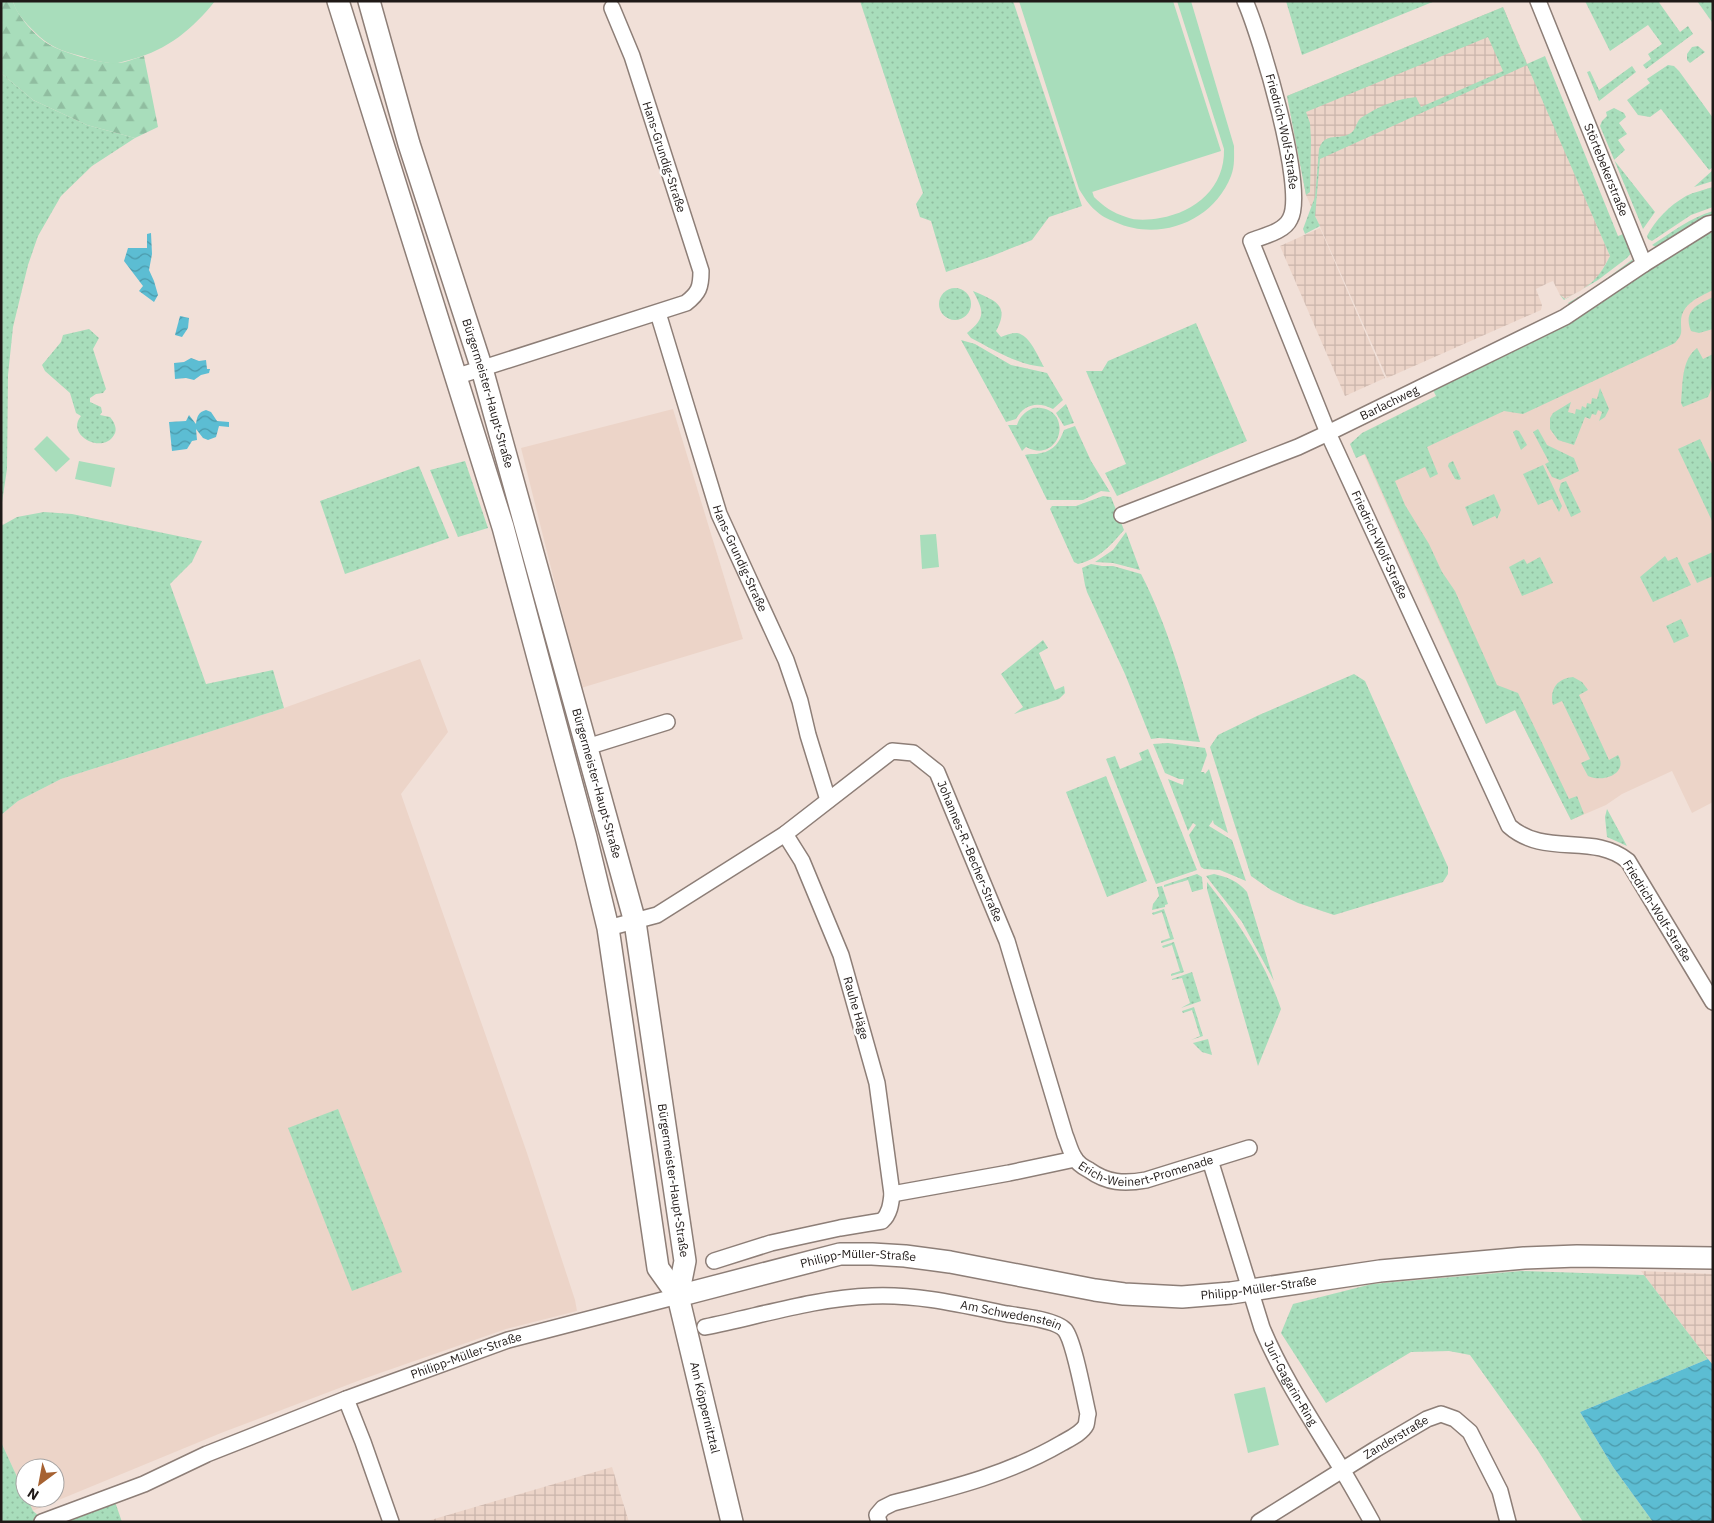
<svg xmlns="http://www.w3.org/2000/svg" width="1714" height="1523" viewBox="0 0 1714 1523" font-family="'IBM Plex Sans',sans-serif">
  <defs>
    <pattern id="industrial-grid" width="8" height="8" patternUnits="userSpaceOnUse" patternTransform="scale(1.25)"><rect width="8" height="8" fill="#ecd4c8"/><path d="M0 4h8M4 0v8" fill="none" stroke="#cab5ab"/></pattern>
    <pattern id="grass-dots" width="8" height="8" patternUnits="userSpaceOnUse" patternTransform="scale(1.25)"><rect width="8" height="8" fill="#a8ddbb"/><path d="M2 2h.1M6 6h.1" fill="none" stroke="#90bda0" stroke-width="1.8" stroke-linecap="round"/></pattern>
    <pattern id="forest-firs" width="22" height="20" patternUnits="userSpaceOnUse" patternTransform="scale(1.25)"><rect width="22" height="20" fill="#a8ddbb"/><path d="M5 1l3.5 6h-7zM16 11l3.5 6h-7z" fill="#90bda0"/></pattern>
    <pattern id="water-waves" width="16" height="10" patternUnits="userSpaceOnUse" patternTransform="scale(1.25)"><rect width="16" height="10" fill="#5cbdd3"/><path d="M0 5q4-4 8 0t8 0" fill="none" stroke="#4b99aa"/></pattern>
  </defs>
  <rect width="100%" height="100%" fill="#f1e0d8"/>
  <g fill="#ecd4c8">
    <path d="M1713,249V802L1692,813L1672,771L1622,794L1606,805L1571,820L1515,710L1486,724L1419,578L1364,454Z"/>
    <path d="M673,409L743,639L581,688L521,448Z"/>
    <path d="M420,659L448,732L401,794L527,1153L575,1300L577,1311L506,1329L363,1379L221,1433L32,1511L27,1498H55V1468H25V1494L1,1442V815L18,801L61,779L284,708Z"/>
  </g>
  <g fill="url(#industrial-grid)">
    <path d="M1503,7L1610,256L1597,279L1580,291L1564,299L1560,295L1553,281L1548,283L1536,289L1542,305L1541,310L1387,378L1306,195L1287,96Z"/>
    <path d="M1320,228L1385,378L1345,396L1280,246Z"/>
    <path d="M1641,1271L1713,1274V1365L1708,1359Z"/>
    <path d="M612,1467L629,1522H424Z"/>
  </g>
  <g fill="url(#grass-dots)">
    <path d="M860,1H1013L1082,206L1049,217L1032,240L992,256L946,272L931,221L920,217L916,204L923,193Z"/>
    <path d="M1286,1H1435L1302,55Z"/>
    <path d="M1585,1H1658L1680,32L1688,26L1693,34L1646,69L1643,65L1651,59L1648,54L1662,44L1648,25L1610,51Z"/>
    <path d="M1697,1H1713L1712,22Z"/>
    <path d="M1503,7L1527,64L1545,56L1618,236L1626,233L1633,251L1627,258L1598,280L1564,300L1560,295L1565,299C1589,286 1597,282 1610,256L1527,65L1320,159L1315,216L1320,226L1305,234L1303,229L1315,197L1319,149C1325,131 1339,141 1351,133C1356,129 1356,124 1359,120C1361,117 1366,115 1369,113C1384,104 1399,99 1416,97L1421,107L1503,71L1488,37L1306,112L1310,123L1311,140L1310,192L1306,195L1287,96Z"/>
    <path d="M1698,46L1705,52L1690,63L1687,60V54L1692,47Z"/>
    <path d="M1668,65L1674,66L1679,71L1713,118V167L1709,170L1661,109L1650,117L1638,115L1627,100L1650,83L1647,79Z"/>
    <path d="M1632,66L1636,72L1599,101L1587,72L1590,71L1599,90Z"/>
    <path d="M1,73L33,100L87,125L135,138L92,166L61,196L38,236L28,265L13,327L8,375L7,469L1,509Z"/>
    <path d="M1614,108L1624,113L1626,117L1619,123L1627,134L1618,140L1625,150L1614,160L1655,212L1643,229L1600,126L1602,121L1607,116L1606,112Z"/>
    <path d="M1713,170V181L1694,187Z"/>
    <path d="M1713,187V207L1691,215L1652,241L1648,239L1647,236C1656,219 1669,206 1686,196C1694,192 1704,190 1713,187Z"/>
    <path d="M1713,211V216L1690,226L1661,246L1656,247L1652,245C1671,233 1691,217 1713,211Z"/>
    <path d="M1713,232V290C1699,297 1681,304 1681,322C1681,333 1683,334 1675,343L1523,414L1504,411L1427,447L1438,474L1430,478L1425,467L1395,481L1405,505L1429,544L1442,572L1455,591L1497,685L1518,693L1569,799L1577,796L1584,814L1571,820L1515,710L1486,724L1365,454L1356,458L1350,444L1362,433L1436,396L1432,388L1698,238Z"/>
    <path d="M1633,259L1632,265L1570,306L1568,303L1594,288Z"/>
    <circle cx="955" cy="304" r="16"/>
    <path d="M973,291C996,301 1010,305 996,331L1001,337C1006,335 1011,333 1017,333C1030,335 1038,357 1044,367C1018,365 994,350 971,338L967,333C986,318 984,311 973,291Z"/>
    <path d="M1713,297V329L1699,333L1691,331C1683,310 1697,305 1713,297Z"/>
    <path d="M1196,323L1247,441L1117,496L1105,473L1126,464L1086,371H1102L1108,361Z"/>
    <path d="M89,329L99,338L93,349L106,389L103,393L96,394L90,398V402L101,407L102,412L100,415L110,417C114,422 118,429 114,435C103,455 65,435 81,416L76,413L70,393L45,371L42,365L61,342L63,335Z"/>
    <path d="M961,340L975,344L1011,365L1047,373L1063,400L1053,409C1038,401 1024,404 1016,419L1006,422Z"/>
    <path d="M1697,348L1703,359L1713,354C1713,367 1714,386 1708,397L1683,407L1681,403C1683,384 1681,360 1697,348Z"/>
    <path d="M1600,388L1609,409L1605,417L1599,421L1602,412L1598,410L1596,415L1592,414L1590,419L1585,417L1574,445L1558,440L1550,429V418L1553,413L1571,402L1568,412L1575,414L1576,409L1581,410L1582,406L1586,408L1587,403L1591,404L1592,398L1597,399Z"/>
    <path d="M1066,404L1074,423L1064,426L1056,413Z"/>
    <path d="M1033,408C1075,404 1063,466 1026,447L1022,451L1008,425H1017C1020,416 1025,412 1033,408Z"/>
    <path d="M1075,426L1091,461L1110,492L1101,491L1083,500H1047L1025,455C1031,453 1035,455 1041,453C1054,451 1060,441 1064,430Z"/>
    <path d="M1538,429L1547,445L1574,458L1579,471L1560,480L1552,477L1545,464L1549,462L1533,432Z"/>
    <path d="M1516,430L1519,431L1527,445L1521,450L1513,432Z"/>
    <path d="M1700,439L1713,466V523L1678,449Z"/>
    <path d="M465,461L488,528L458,537L430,470Z"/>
    <path d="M1453,461L1461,479L1459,480L1455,479L1448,466L1449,463Z"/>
    <path d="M1543,465L1562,506L1559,512L1552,499L1538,505L1523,474Z"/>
    <path d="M419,466L449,538L345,574L320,501Z"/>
    <path d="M1566,481L1581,512L1571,517L1559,490L1561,483Z"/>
    <path d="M1494,494L1501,510L1497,519L1495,516L1473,526L1465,507Z"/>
    <path d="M1103,496L1111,497L1124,530C1111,545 1099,559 1078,564L1074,562L1050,509L1052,506H1076Z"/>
    <path d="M44,512L72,514L202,541L192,562L170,584L206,684L273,670L284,708L61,779L18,801L1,815V526L17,517Z"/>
    <path d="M1126,532L1140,570L1113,563L1095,562L1113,550Z"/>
    <path d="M1713,552V576L1697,583L1688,563Z"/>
    <path d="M1665,556L1668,561L1677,557L1691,585L1653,602L1640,577Z"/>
    <path d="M1540,557L1553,583L1522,596L1509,567L1524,559L1527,564Z"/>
    <path d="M1091,564L1102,566H1113L1141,574C1168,626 1184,685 1200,742L1159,738L1151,739L1125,674L1087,592L1085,585L1082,568Z"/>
    <path d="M1681,619L1689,636L1674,643L1666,626Z"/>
    <path d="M1043,640L1048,648L1039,653L1055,690L1064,686L1065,693L1059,699L1014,714L1023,707L1001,674Z"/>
    <path d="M1354,674L1365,681L1448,867V874L1443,882L1334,915L1298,903L1271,890L1251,876L1210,747L1218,735L1259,715Z"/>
    <path d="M1573,677L1582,682L1588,690L1579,695L1609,760L1618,755C1629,774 1602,783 1588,776L1581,763L1590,759L1562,701L1553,705C1549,690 1557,678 1573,677Z"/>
    <path d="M1168,743L1205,748L1207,755L1201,772H1204L1205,774L1209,769L1228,833L1214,824L1213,820L1209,826L1232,840L1246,881L1220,870L1204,869L1201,867L1189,835L1196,825L1193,823L1188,831L1168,779L1183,785L1184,779H1179L1165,773L1153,744Z"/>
    <path d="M1148,749L1197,870L1156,884L1106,759L1115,756L1120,769L1142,760L1139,753Z"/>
    <path d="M1106,776L1147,881L1107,897L1066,792Z"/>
    <path d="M1607,809L1627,846L1607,837L1605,817Z"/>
    <path d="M1197,874L1202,877L1203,889L1192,892L1188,880L1164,887V885Z"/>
    <path d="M1214,874C1227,877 1238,881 1247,892L1274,981L1242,922L1206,876Z"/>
    <path d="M1207,882C1238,921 1265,962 1281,1009L1258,1066L1207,889Z"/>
    <path d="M1162,886L1168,904L1165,905V907L1152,910L1153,904L1159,896L1157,887Z"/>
    <path d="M1164,909L1174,939L1161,943V941L1170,938L1162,912L1153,915L1152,913Z"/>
    <path d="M1174,942L1184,972L1171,976V974L1180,971L1172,945L1163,948L1162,946Z"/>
    <path d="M1192,972L1201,1001L1181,1008L1190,1003L1182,978L1172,980V979Z"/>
    <path d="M1194,1007L1203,1036L1191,1040L1200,1036L1192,1010L1183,1013L1182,1011Z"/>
    <path d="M1208,1039L1212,1055L1202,1052L1193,1043Z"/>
    <path d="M338,1109L402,1272L352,1291L288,1128Z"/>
    <path d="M1521,1271L1644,1275L1708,1359L1580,1412L1613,1467L1653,1522H1583L1537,1449L1470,1355L1449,1351L1411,1352L1326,1403L1281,1333L1293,1304L1372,1284Z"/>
    <path d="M1,1442L25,1494V1498H27L33,1511L45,1521L113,1496L122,1522H1Z"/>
  </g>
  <path fill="url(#forest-firs)" d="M1,1H13C16,15 37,38 50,45C64,53 101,64 117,63C126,63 135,58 144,56L158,127L135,138L87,125L33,100L1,73Z"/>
  <g fill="#a8ddbb">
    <path d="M13,1H215C193,29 167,50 133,59C128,60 123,62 118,63C106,64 92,60 81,56C66,52 52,48 40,37C30,27 16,15 13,1Z"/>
    <path d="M1019,1H1173L1221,151L1092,192L1039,29L1094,197C1103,206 1113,213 1126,217C1136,221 1149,220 1160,218C1196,212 1225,187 1224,149L1177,1H1191L1234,146C1234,156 1235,166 1231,176C1213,222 1159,242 1115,222C1108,219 1101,216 1095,210C1088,204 1084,197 1079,189Z"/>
    <path d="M47,436L70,459L56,472L34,449Z"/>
    <path d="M79,461L115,468L111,487L75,479Z"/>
    <path d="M936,534L939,567L922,569L920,535Z"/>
    <path d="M1265,1387L1279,1445L1248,1453L1234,1394Z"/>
  </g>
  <g fill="url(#water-waves)">
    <path d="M151,233L152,254L149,270L154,281L158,295L154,302L139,291L143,286L124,261L128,248H147V234Z"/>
    <path d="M180,316L189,318L188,328L182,337L175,335Z"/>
    <path d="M191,358L199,361L206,360L207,369H210L209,373L201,375L194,380L186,378L175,379L174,363L184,362Z"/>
    <path d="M206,410L211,412L217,421L229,422V427L219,426L216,437L208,440L203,438L196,429L197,440L192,441L187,449L172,451L169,422L186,421L189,415L196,424C197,417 198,412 206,410Z"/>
    <path d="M1708,1359L1713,1365V1522H1653L1613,1467L1580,1412Z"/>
  </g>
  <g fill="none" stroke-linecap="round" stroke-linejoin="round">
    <defs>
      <g id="street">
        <path id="s1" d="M1245,1C1260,35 1307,190 1290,219C1284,232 1263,236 1251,241L1328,433L1509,826C1545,858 1593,832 1628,861L1713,1002"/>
        <path id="s2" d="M1538,1L1644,264L1708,224L1713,223"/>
        <path id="s3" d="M658,313L719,514L786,660L800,701L808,735L828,800"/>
        <path d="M455,377L686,303C699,293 701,287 701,271L632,56L612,8"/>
        <path id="s4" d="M1122,515L1298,447L1328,433L1565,317L1644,264"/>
        <path d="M587,747L667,722"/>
        <path id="s5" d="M608,928L657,915L785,834L892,751L913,753L937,772L1007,941L1065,1135C1068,1142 1070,1151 1074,1157C1077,1163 1083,1167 1089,1170C1107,1183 1124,1184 1146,1180L1249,1148"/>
        <path id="s6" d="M1210,1160L1262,1328C1283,1378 1313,1422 1341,1468C1352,1486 1362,1504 1372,1522"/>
        <path d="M892,1194L1009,1173L1075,1159"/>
        <path d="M714,1261L771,1243L840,1228L882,1221C890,1214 891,1203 892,1194L877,1083L841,955L802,861L785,834"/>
        <path id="s7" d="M705,1327C760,1316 815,1298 872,1296C918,1294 963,1305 1007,1314C1021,1316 1056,1320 1065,1330C1074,1341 1084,1397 1088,1414C1087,1417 1087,1422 1086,1425C1082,1433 1069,1439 1062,1443C1009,1474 952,1488 893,1503L883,1508L877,1515L879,1522"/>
        <path d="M346,1399L363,1442L391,1522"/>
        <path id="s8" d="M42,1522L144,1484L207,1454L346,1399L508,1340L678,1296"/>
        <path id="s9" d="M1259,1522L1376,1449L1427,1419L1441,1414L1455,1419L1470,1432L1500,1491L1508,1522"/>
      </g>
      <g id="secondary">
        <path d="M338,1L503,527L586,837L608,928L658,1268L678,1296"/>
        <path id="s10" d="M369,1L409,144L482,369L635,922L685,1261L678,1296L732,1522"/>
        <path id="s11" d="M678,1296L840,1254H872L905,1256L950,1262L1095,1290L1124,1294L1182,1297L1231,1293L1380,1271L1524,1258L1577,1256L1713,1258"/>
      </g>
    </defs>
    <use href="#street" stroke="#8d7e77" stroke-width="18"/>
    <use href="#secondary" stroke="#8d7e77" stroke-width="24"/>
    <use href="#street" stroke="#fff" stroke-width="15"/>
    <use href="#secondary" stroke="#fff" stroke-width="21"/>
  </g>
  <g text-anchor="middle" stroke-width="5" stroke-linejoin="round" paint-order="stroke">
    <g font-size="12" fill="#1f1917" stroke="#fff">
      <text dy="4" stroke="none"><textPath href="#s1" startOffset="136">Friedrich-Wolf-Straße</textPath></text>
      <text transform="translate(664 157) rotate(72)" y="4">Hans-Grundig-Straße</text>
      <text dy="4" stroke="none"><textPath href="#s2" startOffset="182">Störtebekerstraße</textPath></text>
      <text dy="4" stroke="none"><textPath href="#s10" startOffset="410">Bürgermeister-Haupt-Straße</textPath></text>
      <text dy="4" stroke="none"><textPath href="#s4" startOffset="290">Barlachweg</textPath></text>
      <text dy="4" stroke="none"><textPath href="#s1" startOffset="601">Friedrich-Wolf-Straße</textPath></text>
      <text dy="4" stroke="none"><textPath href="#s3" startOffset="259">Hans-Grundig-Straße</textPath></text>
      <text dy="4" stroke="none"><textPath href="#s10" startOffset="815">Bürgermeister-Haupt-Straße</textPath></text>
      <text dy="4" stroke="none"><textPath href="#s5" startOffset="475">Johannes-R.-Becher-Straße</textPath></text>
      <text transform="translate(1657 911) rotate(58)" y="4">Friedrich-Wolf-Straße</text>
      <text transform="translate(856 1008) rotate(74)" y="4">Rauhe Häge</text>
      <text dy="4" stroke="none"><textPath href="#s5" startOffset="878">Erich-Weinert-Promenade</textPath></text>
      <text dy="4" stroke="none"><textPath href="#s10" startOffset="1220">Bürgermeister-Haupt-Straße</textPath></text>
      <text dy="4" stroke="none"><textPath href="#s11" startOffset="185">Philipp-Müller-Straße</textPath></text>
      <text dy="4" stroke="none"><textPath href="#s11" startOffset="590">Philipp-Müller-Straße</textPath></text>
      <text dy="4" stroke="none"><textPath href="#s7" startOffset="311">Am Schwedenstein</textPath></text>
      <text dy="4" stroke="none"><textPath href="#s8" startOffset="456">Philipp-Müller-Straße</textPath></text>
      <text dy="4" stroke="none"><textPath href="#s6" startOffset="238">Juri-Gagarin-Ring</textPath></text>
      <text dy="4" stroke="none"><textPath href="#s10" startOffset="1452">Am Köppernitztal</textPath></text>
      <text dy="4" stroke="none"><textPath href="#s9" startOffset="161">Zanderstraße</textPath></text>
    </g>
  </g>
  <rect width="1714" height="1523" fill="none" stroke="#1f1917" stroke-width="5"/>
  <g transform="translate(40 1483) rotate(212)"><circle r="24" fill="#ffffff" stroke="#a5a3a2"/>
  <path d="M0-4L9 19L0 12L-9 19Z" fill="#a66232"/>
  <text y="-8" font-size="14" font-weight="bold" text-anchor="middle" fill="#1f1917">N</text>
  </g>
</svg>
